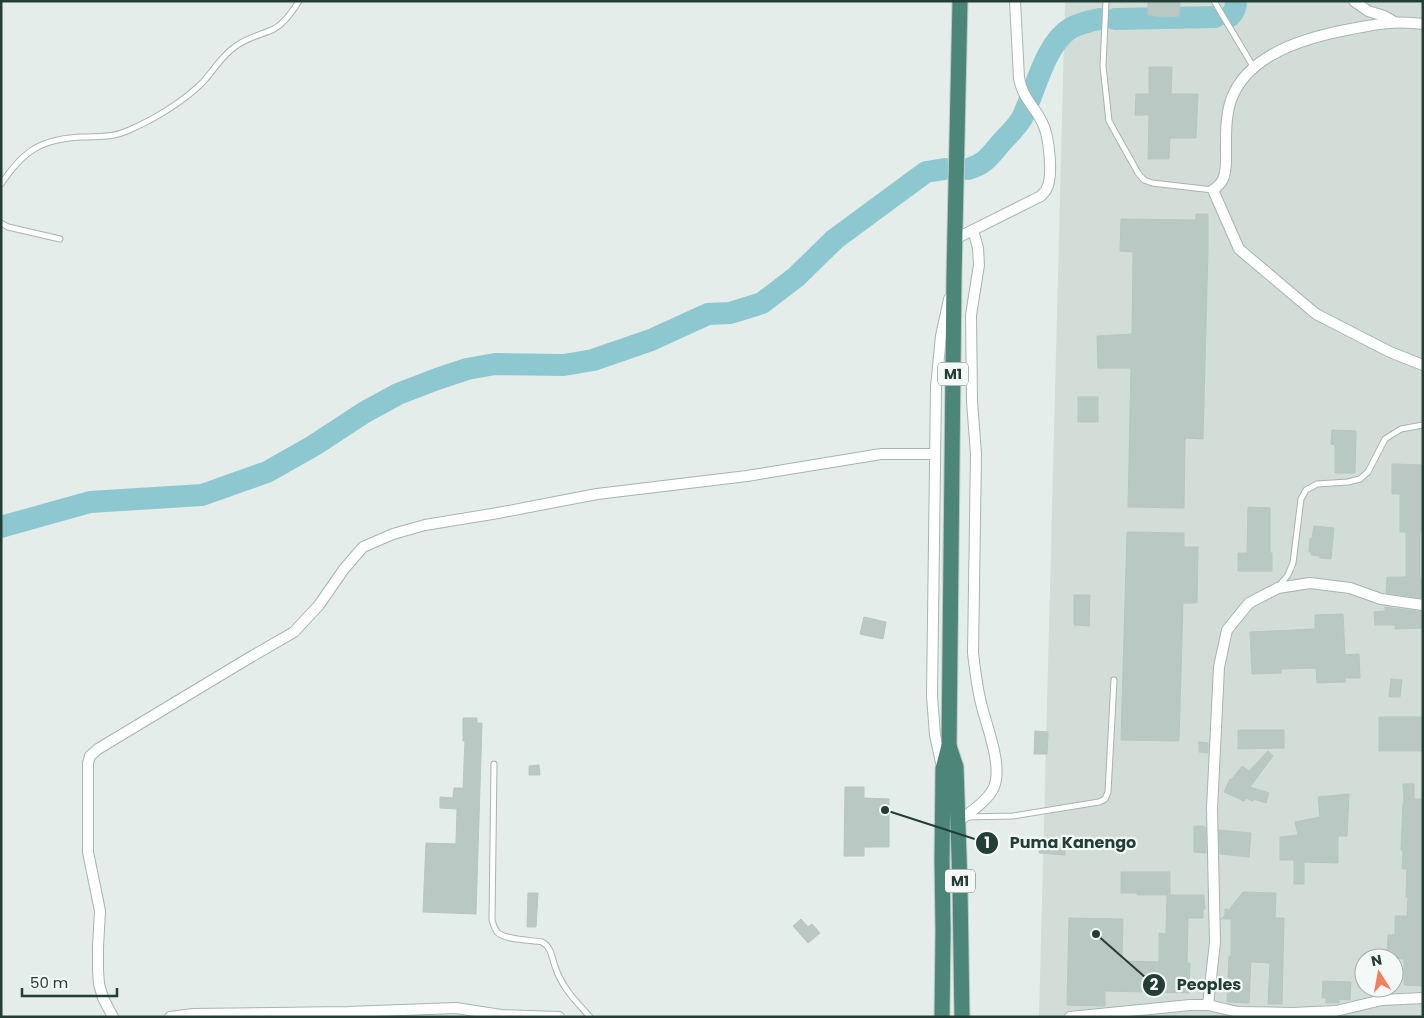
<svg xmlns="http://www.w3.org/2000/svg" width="1424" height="1018" viewBox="0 0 1424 1018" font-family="Poppins,sans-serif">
  <rect width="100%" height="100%" fill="#e4ede9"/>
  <path fill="#d2ddd8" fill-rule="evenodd" d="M1065,1H1423V1017H1039ZM1364,958H1394V988H1364Z"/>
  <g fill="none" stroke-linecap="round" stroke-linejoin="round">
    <g stroke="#8dc8d1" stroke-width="22">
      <path d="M1230,16C1235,11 1236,7 1236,1"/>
      <path d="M1115,19L1215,17"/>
      <path d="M968,169C985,164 989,157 1000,144C1007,136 1017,127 1022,118C1035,92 1045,43 1071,28C1080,23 1090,21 1100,19"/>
      <path d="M1,527L90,502L202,495L267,472L313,446L365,412L398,394L437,379L467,369L495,364L564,365L593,360L651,340L708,314L730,313L762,303L796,277L835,239L926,172L945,169"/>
    </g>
  </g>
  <g fill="#b9c8c2" stroke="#b6c7bf">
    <path d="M1148,1H1180L1179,16L1164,17L1148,15Z"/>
    <path d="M1149,67H1172L1171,94H1198L1196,138H1170L1169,159H1148L1149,115H1135L1136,94H1149Z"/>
    <path d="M1196,214H1208V250L1203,439L1185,438L1184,508L1128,507L1131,368H1098L1097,336L1132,334L1133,252L1120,251L1121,219L1196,220Z"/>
    <rect x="1078" y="397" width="20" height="25"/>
    <path d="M1332,430L1356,431L1355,473H1335V445L1331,444Z"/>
    <path d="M1392,464L1423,465V532H1420V578H1423V598L1386,593L1387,577H1406V532H1400V494H1392Z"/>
    <path d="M1248,507L1270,508V553H1272V571H1238V553H1247Z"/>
    <path d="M1314,526L1334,528L1331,559L1320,558V556L1311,555L1312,552H1309L1310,538H1312Z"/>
    <path d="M1127,532L1184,533V547H1198L1197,603H1183L1179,741L1121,740Z"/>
    <path d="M1074,595H1090L1089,626L1074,625Z"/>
    <path d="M1385,607L1423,612V628L1395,629V625H1375L1374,612L1385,611Z"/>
    <path d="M1343,614L1345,655L1359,654L1360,678H1345V682L1317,683L1316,668L1281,669V673L1252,674L1250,632L1315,629V615Z"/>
    <path d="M864,617L886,622L883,639L860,634Z"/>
    <path d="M1391,679L1402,680L1400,697H1389Z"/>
    <rect x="1379" y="717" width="44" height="34"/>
    <path d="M463,718H477V723H482L476,914L423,912L426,843L456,844L457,809L440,808V797L453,798L454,788H463L465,741H463Z"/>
    <path d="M1238,730H1284V748L1238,749Z"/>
    <path d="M1035,731L1048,732L1047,754H1034Z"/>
    <path d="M1199,742L1208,743V753L1199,752Z"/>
    <path d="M1268,751L1273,756L1250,787L1269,793L1266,803L1253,799V801L1246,798L1244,801L1224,792L1230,779L1231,780L1242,766L1249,771Z"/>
    <path d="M539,765L540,775H529V766Z"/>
    <path d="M1403,784H1414V799H1423V986L1404,985V959L1387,958L1388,935H1395V916H1407L1408,897H1406L1407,869H1402L1403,850H1401L1403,803H1404Z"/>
    <path d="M845,787H864V798L889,799V847H864V856H844Z"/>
    <path d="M1349,794L1347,836H1338V863L1304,862V884H1294V860H1280V837L1298,835L1295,822L1320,817L1318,797Z"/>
    <path d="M1194,826H1204L1206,828V853L1194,852Z"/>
    <path d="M1219,830L1251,833L1249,857L1220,854Z"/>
    <path d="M1040,844L1065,845V855L1039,853Z"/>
    <path d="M1121,872H1170V895H1204L1205,909H1203V918H1188L1187,963H1190L1189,993L1105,991V1006L1067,1005L1069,918L1123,919L1122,961L1159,962V933L1166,934L1167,895H1137V893H1121Z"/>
    <path d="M1243,892L1276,893L1275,918H1284L1282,1004H1268L1270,963L1251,962L1249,1003L1227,1002L1229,956H1231V919H1221L1225,915V909L1229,910Z"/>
    <path d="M528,893H538L536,927H527Z"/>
    <path d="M801,919L808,927L812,924L820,933L808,943L793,926Z"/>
    <path d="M1323,981L1351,982L1350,1000L1339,999V1003H1326V998H1322Z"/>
  </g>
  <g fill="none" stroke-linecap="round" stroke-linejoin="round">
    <defs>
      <g id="service">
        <path d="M1106,1L1103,66L1109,121L1138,173L1144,180L1152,183L1213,190"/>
        <path d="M1214,1L1254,68"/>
        <path d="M1,184C24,150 41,139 82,137C98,136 112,138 127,131C153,120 183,102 203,82C214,70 222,55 236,46C248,37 261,35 274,29C285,23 293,11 299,1"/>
        <path d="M1,223L8,227L60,239"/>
        <path d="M1278,587L1288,575L1293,563L1301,499L1306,490L1317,484L1348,482L1360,479L1368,472L1385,439L1401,429L1423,425"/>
        <path d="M494,764L492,920C493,924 495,929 497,932C504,940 532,940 542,942C552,947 552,960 556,969C563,989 576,1001 590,1017"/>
        <path d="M967,817L1013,816L1099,802L1105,799L1108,792L1114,680"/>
      </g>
      <g id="minor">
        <path d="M1354,1L1368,11L1384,16L1393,21"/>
        <path d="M1423,24C1396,20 1377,24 1351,29C1308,37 1248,53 1231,100C1225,118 1226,138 1226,157C1226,164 1226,173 1223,179C1221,184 1217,187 1213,190L1239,249L1316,314L1390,352L1423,365"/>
        <path d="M955,239L1041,196C1042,194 1045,192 1046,190C1054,177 1049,135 1042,122C1033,104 1023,99 1019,78L1015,1"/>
        <path d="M942,767L935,735L932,696L936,387L941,336L949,299"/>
        <path d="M958,822C970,812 988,801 994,787C1003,765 986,725 981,703C977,687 975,670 973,653L976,454L972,401L971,315L979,265L978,248L973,230"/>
        <path d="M1208,1005L1215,942L1212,809L1219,667L1227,630L1249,603L1278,588L1310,583L1350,588L1381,599L1423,605"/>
        <path d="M113,1017L103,998L99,984L98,971V947L100,911L88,852V763L90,756L98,749L249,658L294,632L319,605L344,569L363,547L393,534L425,525L498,513L597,494L747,476L881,454H935"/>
        <path d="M170,1017L193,1014L348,1012L456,1008L501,1015L559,1017"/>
        <path d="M1070,1017L1190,1005H1208L1238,1012L1293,1013L1336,1011L1382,1000L1423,998"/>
      </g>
      <g id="trunk">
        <path d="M949,746L956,767L960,886L962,1017"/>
        <path d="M942,1017L943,930L942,860L943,769L949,746L954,276L960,1"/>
      </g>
    </defs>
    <use href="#service" stroke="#a6b5b0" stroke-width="7"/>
    <use href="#minor" stroke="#a6b5b0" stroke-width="12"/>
    <use href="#trunk" stroke="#c1c9c7" stroke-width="17"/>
    <use href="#service" stroke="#fff" stroke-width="5"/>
    <use href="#minor" stroke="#fff" stroke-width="10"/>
    <use href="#trunk" stroke="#4c8678" stroke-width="15"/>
  </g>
  <g text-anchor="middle" stroke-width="4.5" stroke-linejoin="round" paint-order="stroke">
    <g fill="#f4f9f7" stroke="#627671" stroke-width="1">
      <rect x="938" y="362.5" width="30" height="23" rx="4"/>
      <rect x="945" y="869.5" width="30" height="23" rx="4"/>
    </g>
    <g font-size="14" font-weight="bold" fill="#233e37">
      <text x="953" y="379">M1</text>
      <text x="960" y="886">M1</text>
    </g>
  </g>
  <path fill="none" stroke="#233e37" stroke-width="2" d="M885 810L987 843M1096 934L1154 985"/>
  <g fill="#233e37" stroke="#f4f9f7" stroke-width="2">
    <circle cx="885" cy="810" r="5"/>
    <circle cx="1096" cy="934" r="5"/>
    <circle cx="987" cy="843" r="12"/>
    <circle cx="1154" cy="985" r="12"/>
  </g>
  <g font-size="15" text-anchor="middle" font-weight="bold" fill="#fff">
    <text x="987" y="848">1</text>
    <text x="1154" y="990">2</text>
  </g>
  <g font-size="16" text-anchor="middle" font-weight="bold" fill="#233e37" stroke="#f4f9f7" stroke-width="4.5" stroke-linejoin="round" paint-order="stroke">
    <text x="1073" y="848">Puma Kanengo</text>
    <text x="1209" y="990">Peoples</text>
  </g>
  <rect width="1424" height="1018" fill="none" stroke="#233e37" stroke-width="5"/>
  <g transform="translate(1379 973) rotate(349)"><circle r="24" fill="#f4f9f7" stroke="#a0aeaa"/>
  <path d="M0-4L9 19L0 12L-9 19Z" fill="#ef8060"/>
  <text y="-8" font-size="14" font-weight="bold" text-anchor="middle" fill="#233e37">N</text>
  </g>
  <path d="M22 988v8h95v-8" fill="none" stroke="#233e37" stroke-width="2.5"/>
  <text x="30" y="988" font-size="15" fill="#233e37" stroke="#f4f9f7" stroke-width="4" paint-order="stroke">50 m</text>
</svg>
